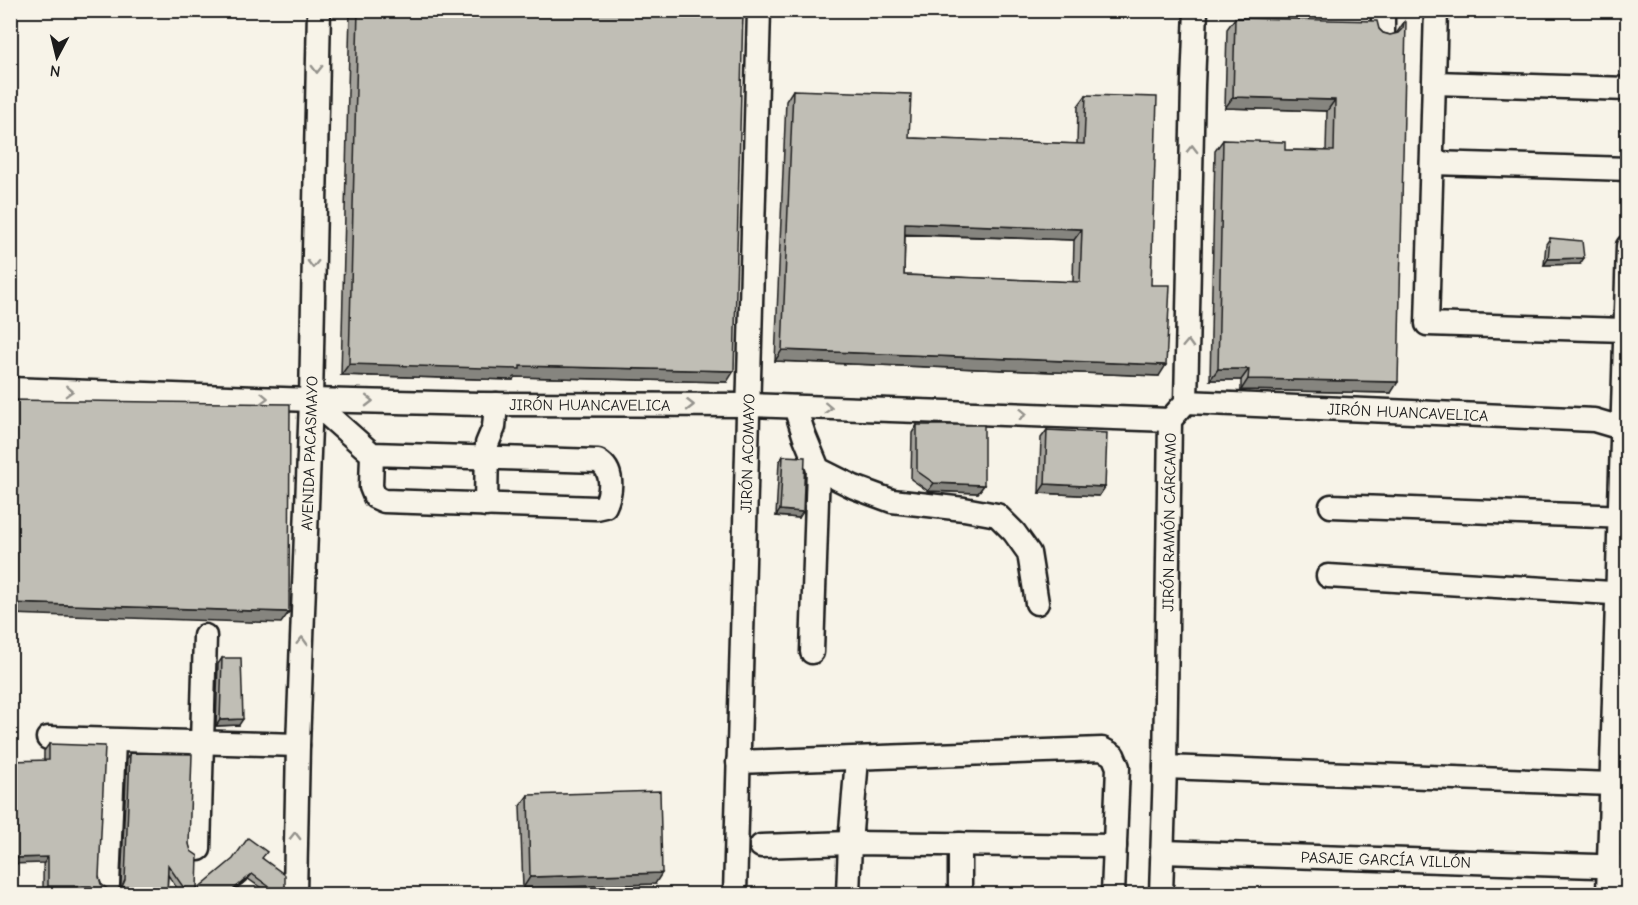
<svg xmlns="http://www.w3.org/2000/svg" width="1638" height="905" viewBox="0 0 1638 905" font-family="'Comic Neue',sans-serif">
  <rect width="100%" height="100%" fill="#f7f3e8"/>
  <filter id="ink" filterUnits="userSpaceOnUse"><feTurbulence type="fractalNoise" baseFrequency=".0167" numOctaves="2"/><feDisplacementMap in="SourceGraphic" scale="12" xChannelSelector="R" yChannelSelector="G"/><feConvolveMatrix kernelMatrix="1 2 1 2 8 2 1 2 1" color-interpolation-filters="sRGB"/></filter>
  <g filter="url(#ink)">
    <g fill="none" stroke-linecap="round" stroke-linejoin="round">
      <defs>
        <g id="minor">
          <path d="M1436,10L1427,324L1625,330"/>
          <path d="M1383,33V10"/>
          <path d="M1434,83L1628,89"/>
          <path d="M1432,163L1628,169"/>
          <path id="s1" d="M10,389L311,400L480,404L749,405L1170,420"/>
          <path d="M311,400L372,454L598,461C614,470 612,491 605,506L596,508L384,501L375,497L371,487L372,454"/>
          <path id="s2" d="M1186,402L1594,420L1628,430"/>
          <path d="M795,407L804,435L818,469L854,487L892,501L964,509L997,515L1014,532L1029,553L1037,603"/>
          <path d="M486,505L487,444L494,427L496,404"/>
          <path d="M1331,506L1628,517"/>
          <path d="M1328,576L1628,594"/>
          <path d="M812,652L818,469"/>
          <path d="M48,738L298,745"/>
          <path d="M738,762L1102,749L1113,755L1118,767L1113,894"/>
          <path d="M1165,767L1612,784"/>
          <path d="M960,844V894"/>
          <path d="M761,846L850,843L1115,846"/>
          <path d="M199,849L205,636"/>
          <path id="s3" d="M1162,852L1628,867"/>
          <path d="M108,884L114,741"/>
          <path id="s4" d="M295,894L298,745L311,400L319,10"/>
          <path id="s5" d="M735,894L759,10"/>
          <path d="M848,894L850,843L857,759"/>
          <path id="s6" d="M1161,894L1165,767L1170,420L1186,402L1193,85L1196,10"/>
          <path d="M1608,894L1628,246"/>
        </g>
      </defs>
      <use href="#minor" stroke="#1c1c1c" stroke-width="27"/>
      <use href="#minor" stroke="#f7f3e8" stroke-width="22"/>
    </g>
    <g fill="#a5a39c" stroke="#1c1c1c" stroke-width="1.5" fill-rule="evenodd">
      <path d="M350,10H743L727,382L514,377L513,380L341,375Z"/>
      <path d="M1235,18L1379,29L1383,33L1390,35L1396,34L1404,22L1391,393L1241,390V380H1210L1215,151L1223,140L1285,150L1326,151L1327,111L1225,108L1227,29Z"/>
      <path d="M793,90L909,138L1077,144L1078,106L1086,95L1151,285L1159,376L775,361L786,101ZM905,235L1074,240L1073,282L904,275Z"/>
      <path d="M1550,238L1580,264L1544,265L1546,244Z"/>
      <path d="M917,425L984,485L978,493L928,491L911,479L912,433Z"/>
      <path d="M1047,430L1105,487L1099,496L1039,493L1041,438Z"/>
      <path d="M783,456L799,518L776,516L779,462Z"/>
      <path d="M222,658L239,725L216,726L218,664Z"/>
      <path d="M49,744L99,877L101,884L109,894H86V893L43,892L44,751Z"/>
      <path d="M130,753L189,844L197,889L262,858L285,886L279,894H270L248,879L230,894H181L168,875L167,894H145V892H119L121,885L127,758Z"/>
      <path d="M528,795L655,884L523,888L520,806Z"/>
    </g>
    <g fill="#86857f" stroke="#1c1c1c" stroke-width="1.5">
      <path d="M1233,97L1335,100L1327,111L1225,108Z"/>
      <path d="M905,223L1082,229L1074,240L898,234Z"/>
      <path d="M1584,258L1580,264L1544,265L1548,259Z"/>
      <path d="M782,350L1166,365L1159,376L775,361Z"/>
      <path d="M349,364L520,366L734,371L727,382L514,377L513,380L341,375Z"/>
      <path d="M1218,369H1249L1241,380H1210Z"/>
      <path d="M1248,379L1398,382L1391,393L1241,390Z"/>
      <path d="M934,483L984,485L978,493L928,491Z"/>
      <path d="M1045,484L1105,487L1099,496L1039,493Z"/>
      <path d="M780,510L803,512L799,518L776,516Z"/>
      <path d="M10,603L289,612L281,623L10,614Z"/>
      <path d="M243,719L239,725L216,726L220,720Z"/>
      <path d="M48,857L44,863L10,864V858Z"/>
      <path d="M662,873L655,884L523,888L530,877Z"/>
      <path d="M252,874L248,879L230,894H228Z"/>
      <path d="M48,886H91L86,893L43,892Z"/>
      <path d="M122,887H148L145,892H119Z"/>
    </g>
    <g fill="#c0beb5" stroke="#1c1c1c" stroke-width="1.5" fill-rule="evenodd">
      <path d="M358,10H743L734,371L520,366V369L349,364Z"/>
      <path d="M1235,18L1377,21L1379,29L1383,33L1390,35L1398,33L1403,28L1404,22H1406L1398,382L1248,379L1249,369H1218L1223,140L1285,142V150L1334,151L1335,100L1233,97Z"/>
      <path d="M793,90L911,94L909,138L1084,144L1086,95L1157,97L1151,285H1170L1166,365L782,350ZM905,223L1082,229L1080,282L904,275Z"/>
      <path d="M1550,238L1582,241L1584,258L1548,259Z"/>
      <path d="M10,400L290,404L289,612L10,603Z"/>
      <path d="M917,425H984V485L934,483L917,471Z"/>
      <path d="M1047,430L1107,433L1105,487L1045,484Z"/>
      <path d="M783,456L805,457L803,512L780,510Z"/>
      <path d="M222,658H241L243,719L220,720Z"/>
      <path d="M49,744L105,746L99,877L101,884L109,890V894H90L91,886H48V857L10,858V761L49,760Z"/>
      <path d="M130,753L192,754L189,844L191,851L198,856L197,889L233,859L248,838L267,852L262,858L285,875V886L279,894L252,874L228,894H188L168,865L167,894H148V887H122L125,880Z"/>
      <path d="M660,791L662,873L530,877L528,795Z"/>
    </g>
    <defs><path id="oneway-chevron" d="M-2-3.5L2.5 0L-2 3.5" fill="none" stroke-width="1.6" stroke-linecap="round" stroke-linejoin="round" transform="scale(1.5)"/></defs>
    <g stroke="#94928c">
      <use href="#oneway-chevron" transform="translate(317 69) rotate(91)"/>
      <use href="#oneway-chevron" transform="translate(1192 149) rotate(-89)"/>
      <use href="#oneway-chevron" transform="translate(313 264) rotate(91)"/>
      <use href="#oneway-chevron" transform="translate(1188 344) rotate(-88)"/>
      <use href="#oneway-chevron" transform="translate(69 391) rotate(2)"/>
      <use href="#oneway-chevron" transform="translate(264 398) rotate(2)"/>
      <use href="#oneway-chevron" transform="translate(369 401) rotate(1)"/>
      <use href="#oneway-chevron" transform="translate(690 405)"/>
      <use href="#oneway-chevron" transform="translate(828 408) rotate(2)"/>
      <use href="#oneway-chevron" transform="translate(1023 414) rotate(2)"/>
      <use href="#oneway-chevron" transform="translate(302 641) rotate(-88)"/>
      <use href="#oneway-chevron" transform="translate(295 836) rotate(-89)"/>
    </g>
  </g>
  <g text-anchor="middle" stroke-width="6" stroke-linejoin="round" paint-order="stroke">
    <g font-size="16" fill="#1c1c1c" stroke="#f7f3e8">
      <text dy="6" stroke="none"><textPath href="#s1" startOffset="580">JIRÓN HUANCAVELICA</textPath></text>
      <text dy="6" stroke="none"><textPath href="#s2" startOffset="222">JIRÓN HUANCAVELICA</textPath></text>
      <text dy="6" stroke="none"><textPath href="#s4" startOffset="441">AVENIDA PACASMAYO</textPath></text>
      <text dy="6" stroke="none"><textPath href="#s5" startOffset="441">JIRÓN ACOMAYO</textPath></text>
      <text dy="6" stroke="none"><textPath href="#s6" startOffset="372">JIRÓN RAMÓN CÁRCAMO</textPath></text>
      <text dy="6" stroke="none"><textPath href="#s3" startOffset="224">PASAJE GARCÍA VILLÓN</textPath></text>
    </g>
  </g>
  <rect width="1638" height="905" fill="none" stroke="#f7f3e8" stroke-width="36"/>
  <rect x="18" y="18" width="1602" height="869" fill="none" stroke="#1c1c1c" stroke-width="2" filter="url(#ink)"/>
  <g transform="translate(57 57) rotate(187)" stroke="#f7f3e8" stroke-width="4.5" paint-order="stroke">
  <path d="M0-4.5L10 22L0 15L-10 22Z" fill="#1c1c1c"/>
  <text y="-9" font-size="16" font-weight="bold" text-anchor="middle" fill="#1c1c1c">N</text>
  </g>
</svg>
